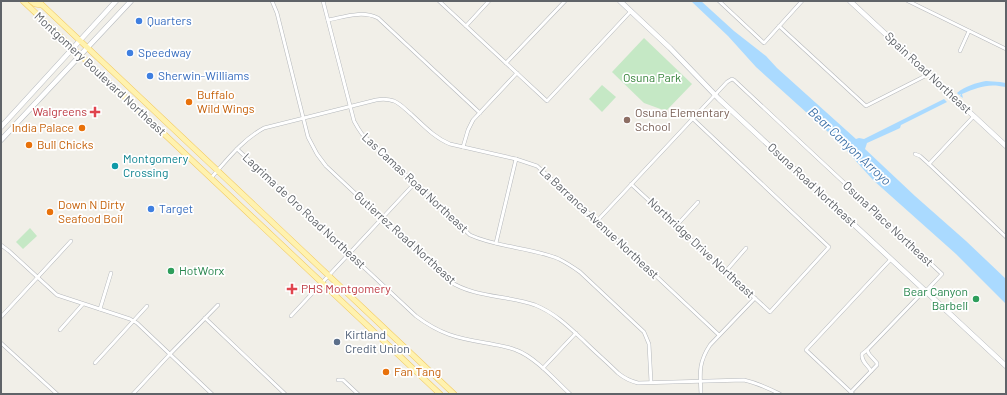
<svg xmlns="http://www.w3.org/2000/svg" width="1007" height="395" viewBox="0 0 1007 395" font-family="Barlow,sans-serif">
  <rect width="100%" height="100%" fill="#f1efe8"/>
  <g fill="#c5e8c5">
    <path d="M644,38L692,84L666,111L644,103L612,72Z"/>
    <path d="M602,85L616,97L602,112L589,99Z"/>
    <path d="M30,228L37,236L23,249L16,242Z"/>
  </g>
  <g fill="#aadaff">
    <path d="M691,1H701L734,31L766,56L777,68L856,139L859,138L864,139L944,99L947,102L901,125L900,128L898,129L867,143L865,149L915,196L966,241L1006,279V304L956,254L873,180L837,140L756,67L728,36Z"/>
    <path d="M986,81L1000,82L1006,83V87C988,83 978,87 962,94L963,98L960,96L961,94L959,95L957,93C965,86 976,83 986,81Z"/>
  </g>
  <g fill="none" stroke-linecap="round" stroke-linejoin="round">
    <defs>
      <g id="street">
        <path d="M272,1L277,13L308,137L317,154L326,166L449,281C475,298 507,295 535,305C555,313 569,327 584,341C595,352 607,362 618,373C624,378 630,381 638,383L744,380C757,383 768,388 780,394"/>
        <path d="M323,1L354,121L358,128L362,134L470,235C498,248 531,247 559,259C567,263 573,267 580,272L644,332L649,344L651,382"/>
        <path d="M439,1L547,101L631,11"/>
        <path d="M719,1L764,43L802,1"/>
        <path d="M908,1L1006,49"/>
        <path d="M328,20C344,17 362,10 378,18L480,113"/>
        <path d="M466,26L489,1"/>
        <path d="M779,26L866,106L929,74"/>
        <path d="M960,51L969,31"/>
        <path d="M506,63L565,1"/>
        <path d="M974,116L929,164L1006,237"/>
        <path d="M463,147L468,130L473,120L517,73"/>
        <path d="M237,149L416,316C440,334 456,338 486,343C496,345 507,346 516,350C535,357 555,380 570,394"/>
        <path d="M915,154L920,156L929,164"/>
        <path d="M211,178C227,160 242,140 264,128L376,100C382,99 388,99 394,101C401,104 406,110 411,114C424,126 435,138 450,144L516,159L537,166L594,218L719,335"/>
        <path d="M631,184L770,312L829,247L692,118"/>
        <path d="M597,221L727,82L732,79L734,80L942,274L926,291L921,294L867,350L862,354C861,362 868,365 871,371"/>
        <path d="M677,225L698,202"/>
        <path d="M496,243L516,159"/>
        <path d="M1,245L9,251L57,295L130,319L137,323L212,394"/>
        <path d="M726,271L746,248"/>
        <path d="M100,309L111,273"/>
        <path d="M291,316L414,184"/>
        <path d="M1,317L71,241"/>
        <path d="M205,318L283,392L285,394"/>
        <path d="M60,330L83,304"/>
        <path d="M1,343L57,394"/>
        <path d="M95,363L147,306"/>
        <path d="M543,368L576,333"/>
        <path d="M338,380H343L358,394"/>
        <path d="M851,392L877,365V363L869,354L867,350"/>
        <path d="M133,394L170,354L218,305"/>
        <path d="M701,394C700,374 698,363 710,345L755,298"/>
        <path d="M853,394L806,350L891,259"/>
      </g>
      <g id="secondary">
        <path d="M620,1L670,48L719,99L1006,366"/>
        <path d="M850,1L1006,146"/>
        <path d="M1,127L116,1"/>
        <path d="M1,140L131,1"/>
      </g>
      <g id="primary">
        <path d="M23,1L440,394"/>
        <path d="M31,1L35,4L41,5"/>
        <path d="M38,1L454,394"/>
      </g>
    </defs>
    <use href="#street" stroke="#b5b8bc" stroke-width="4"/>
    <use href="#secondary" stroke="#b6babf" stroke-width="5.5"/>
    <use href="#primary" stroke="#f2c960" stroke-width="6"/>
    <use href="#street" stroke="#fff" stroke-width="3"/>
    <use href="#secondary" stroke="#fff" stroke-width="4.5"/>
    <use href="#primary" stroke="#fff2af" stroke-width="5"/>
  </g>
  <g fill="#3f7fe0" stroke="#fff" stroke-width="1.5">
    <circle cx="139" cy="21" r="4"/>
    <circle cx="130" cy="53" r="4"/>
    <circle cx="150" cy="76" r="4"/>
    <circle cx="151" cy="209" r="4"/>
  </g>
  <g fill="#e8710a" stroke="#fff" stroke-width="1.5">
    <circle cx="189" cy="102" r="4"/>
    <circle cx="82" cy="128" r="4"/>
    <circle cx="29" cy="145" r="4"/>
    <circle cx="50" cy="212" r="4"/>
    <circle cx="386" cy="372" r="4"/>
  </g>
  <g fill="#e0444e" stroke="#fff" stroke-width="1.5">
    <path d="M93 106h4v4h4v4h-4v4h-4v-4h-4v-4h4z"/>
    <path d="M290 283h4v4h4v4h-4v4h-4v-4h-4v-4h4z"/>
  </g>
  <circle fill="#8d6e63" stroke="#fff" stroke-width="1.5" cx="627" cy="120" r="4"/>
  <circle fill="#0f9aa8" stroke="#fff" stroke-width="1.5" cx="115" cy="166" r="4"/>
  <g fill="#2e9e5b" stroke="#fff" stroke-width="1.5">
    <circle cx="171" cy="271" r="4"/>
    <circle cx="976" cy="299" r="4"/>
  </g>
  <circle fill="#5c6f8a" stroke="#fff" stroke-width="1.5" cx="337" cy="342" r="4"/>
  <g text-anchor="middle" stroke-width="3.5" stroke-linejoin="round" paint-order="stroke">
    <g font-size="12" fill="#366cbe" stroke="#fff" text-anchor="start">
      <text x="147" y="25">Quarters</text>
      <text x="138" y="57">Speedway</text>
      <text x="158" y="80">Sherwin-Williams</text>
      <text x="159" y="213">Target</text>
    </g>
    <g font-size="12" fill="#5f6368" stroke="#fff">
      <text transform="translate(928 73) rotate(43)" y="4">Spain Road Northeast</text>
      <text transform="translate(100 74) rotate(43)" y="4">Montgomery Boulevard Northeast</text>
      <text transform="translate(415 183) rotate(43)" y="4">Las Camas Road Northeast</text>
      <text transform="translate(812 185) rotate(43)" y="4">Osuna Road Northeast</text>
      <text transform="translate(304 211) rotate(43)" y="4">Lagrima de Oro Road Northeast</text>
      <text transform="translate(599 223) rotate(43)" y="4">La Barranca Avenue Northeast</text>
      <text transform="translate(888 224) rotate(43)" y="4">Osuna Place Northeast</text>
      <text transform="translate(405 238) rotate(42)" y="4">Gutierrez Road Northeast</text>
      <text transform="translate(701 248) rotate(43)" y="4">Northridge Drive Northeast</text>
    </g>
    <g font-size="12" fill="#348238" stroke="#fff">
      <text x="652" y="82">Osuna Park</text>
    </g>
    <g font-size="12" fill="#c56008" stroke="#fff" text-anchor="start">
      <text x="197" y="99">Buffalo<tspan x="197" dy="14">Wild Wings</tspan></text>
      <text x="74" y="132" text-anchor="end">India Palace</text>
      <text x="37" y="149">Bull Chicks</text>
      <text x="58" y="209">Down N Dirty<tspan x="58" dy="14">Seafood Boil</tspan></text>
      <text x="394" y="376">Fan Tang</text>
    </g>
    <g font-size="12" fill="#be3a42" stroke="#fff" text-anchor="end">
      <text x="87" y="116">Walgreens</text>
      <text x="301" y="293" text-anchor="start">PHS Montgomery</text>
    </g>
    <g font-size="12" fill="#785e54" stroke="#fff" text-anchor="start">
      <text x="635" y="117">Osuna Elementary<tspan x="635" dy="14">School</tspan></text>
    </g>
    <g font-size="12" fill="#0d838f" stroke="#fff" text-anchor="start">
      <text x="123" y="163">Montgomery<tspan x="123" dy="14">Crossing</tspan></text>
    </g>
    <g font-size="12" fill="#27864d" stroke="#fff" text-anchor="start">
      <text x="179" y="275">HotWorx</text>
      <text x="968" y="296" text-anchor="end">Bear Canyon<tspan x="968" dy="14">Barbell</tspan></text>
    </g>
    <g font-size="12" fill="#4e5e75" stroke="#fff" text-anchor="start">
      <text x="345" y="339">Kirtland<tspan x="345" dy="14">Credit Union</tspan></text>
    </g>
    <g font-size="13" font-style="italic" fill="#4174aa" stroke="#fff">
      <text transform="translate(850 146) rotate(43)" y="5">Bear Canyon Arroyo</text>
    </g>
  </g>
  <rect width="1007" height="395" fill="none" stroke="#5f6368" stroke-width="4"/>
</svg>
